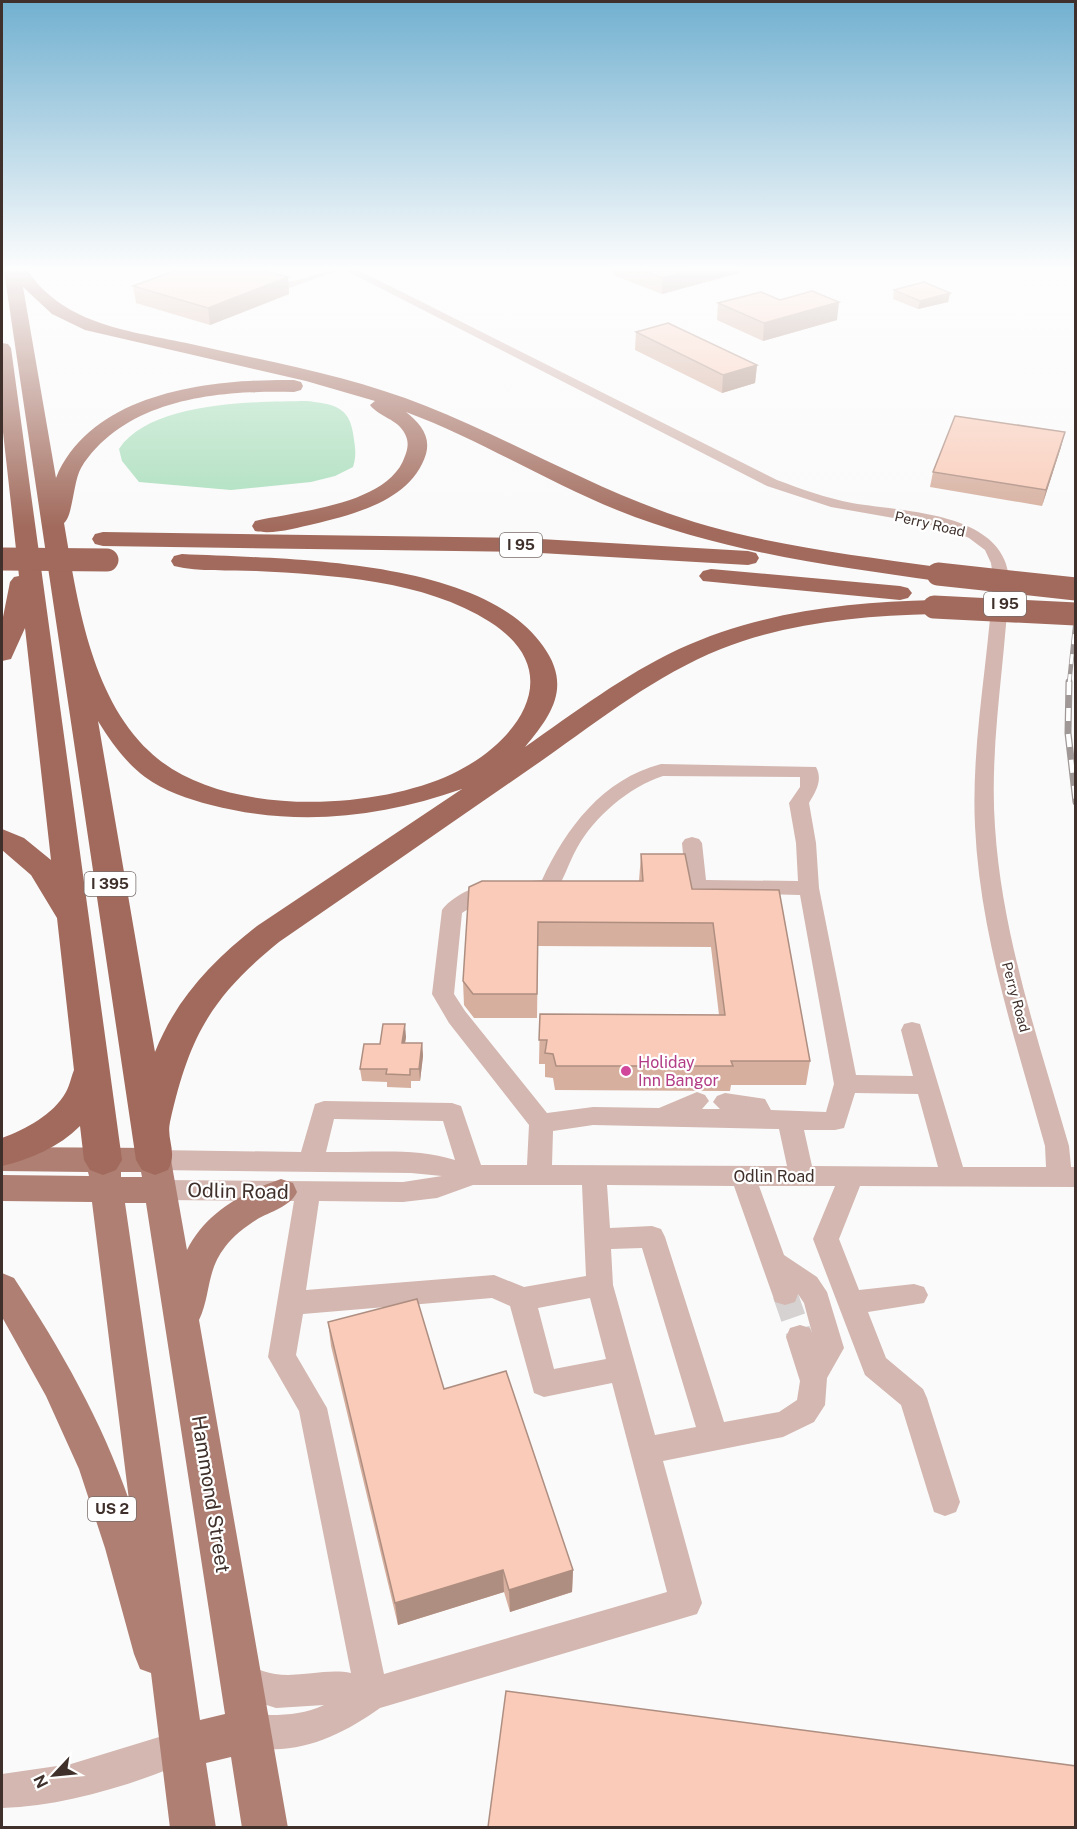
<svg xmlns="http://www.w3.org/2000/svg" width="1077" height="1829" viewBox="0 0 1077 1829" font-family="'Public Sans',sans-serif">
  <rect width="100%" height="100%" fill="#fafafa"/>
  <path fill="#aadebc" d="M307,401C332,404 349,406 353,433C355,447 357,454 353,467L335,476L311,482L231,490L139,482L122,461L119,449C151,401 254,402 307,401Z"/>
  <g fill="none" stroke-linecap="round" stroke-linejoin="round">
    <path stroke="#d5d2d1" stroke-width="25" stroke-dasharray="25 13" stroke-linecap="butt" d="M785,1294L800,1337"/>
    <g fill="#d3b7b0" fill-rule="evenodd">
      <path d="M245,271H259L255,274C263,276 271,281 279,282C298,284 317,270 337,271L289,288H277L244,277Z"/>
      <path d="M347,271H360L777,480C801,489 826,498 852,503C902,512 1002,511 1009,577C1006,660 989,744 995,827C1002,936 1039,1042 1069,1146L1071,1167H1076V1187L860,1186L839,1239L859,1290L914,1284L924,1287L928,1295L924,1303L868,1312L886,1358L923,1389L927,1398L960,1502L956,1512L945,1516L934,1512L901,1405L865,1375L813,1239L835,1186H759L784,1255L817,1277L827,1292L844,1348L827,1378L825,1405L814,1422L783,1437L663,1461L702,1603L697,1614L380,1708C340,1737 286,1762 237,1742L232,1730L237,1718C249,1713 257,1715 271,1715C289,1715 307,1713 324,1705L276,1708L229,1693L224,1681L229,1669C248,1661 256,1671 275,1674C300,1678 326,1668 351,1673L299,1411L268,1357L294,1201L160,1200L151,1197L147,1190L151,1183L160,1180L403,1182L442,1176L411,1173L155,1170L146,1167L143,1160L146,1153L155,1150L301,1152L315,1104L324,1101L452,1103L461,1106L481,1165H527L529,1125L449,1023L432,994L442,910C451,896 484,880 500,884L503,889C496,900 474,905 462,913L454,994L465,1011L547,1113L593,1107L659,1108L697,1092L705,1095L709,1101L702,1109H720L713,1102L717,1096L725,1093L765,1099L771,1110L826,1112L834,1084L800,895L689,892L686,887L682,843L685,839L692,837L699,839L702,843L706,880L798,881L796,843L789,803L800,787V777L663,776C629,787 594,817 577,848C569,862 565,877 556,891L527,894L520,892L517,887L520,882L542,880C566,828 603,779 661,764L816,767C823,780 816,791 809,803L816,843L819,888L856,1075L913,1076L901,1030L904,1024L912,1022L920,1024L963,1167H1046L1045,1146C1016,1041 980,936 975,826C971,743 989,660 993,577L991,563L985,550L969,538L953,531L922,523L831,507L767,486ZM855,1093L918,1094L938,1167L812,1166L804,1130H835L844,1128ZM334,1119L443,1121L455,1160C415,1147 367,1153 326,1152ZM593,1125L779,1129L787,1166L552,1165L553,1131ZM473,1185H582L586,1276L524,1287L494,1275L306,1290L319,1201L403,1202L437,1198ZM607,1185L734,1186L775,1302L785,1305L795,1302L798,1294L804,1303L812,1333L810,1328L800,1325L790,1328L786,1337L800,1381L797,1400L779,1412L724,1422L665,1237L661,1229L652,1226L610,1228ZM642,1248L696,1427L655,1435L613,1285L611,1249ZM492,1298L510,1306L534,1393L544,1397L612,1383L667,1592L384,1674L327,1408L296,1355L303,1314ZM590,1298L606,1359L554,1369L538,1308Z"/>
      <path d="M182,1730L194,1735L199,1747L194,1759C135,1784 66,1806 2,1808V1774L71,1764Z"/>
    </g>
    <path fill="#af7f73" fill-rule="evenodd" d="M2,1147L155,1148L166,1151L171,1160L187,1250C205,1213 243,1192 281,1179L293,1183L297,1192C290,1207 271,1211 256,1220C245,1227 233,1236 225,1247C206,1271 211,1295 199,1320L288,1828H242L231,1757L206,1763L216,1828H170L151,1673L140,1669L134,1654L105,1548L79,1469L46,1396L2,1317V1273L14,1278C60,1348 102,1421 129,1500L92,1202L2,1201V1175L89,1176L88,1172L2,1171ZM121,1172H141L142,1177H121ZM125,1203H146L225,1714L200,1720Z"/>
    <g fill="#a16a5c" fill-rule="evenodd">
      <path d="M4,271H28C65,326 132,331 191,344C270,362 351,376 426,406C522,444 609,498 708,526C783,547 861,556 938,567L946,569L950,574L946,579L938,581C830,566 719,551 617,510C545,481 479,439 406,412C420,423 431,436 426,454C412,500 355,514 314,524C296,528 273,535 255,531L252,526L255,521C297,511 389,505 405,456C408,448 409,442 405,434C398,419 379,417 370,405L375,401L306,381L85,330L52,314L23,287L56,478C92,391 213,379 294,380L301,382L303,386L301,390L294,392C220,390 125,398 81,468C73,482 73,516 64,523C77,599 90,695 149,751C217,817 371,812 452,774C517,743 570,673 490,622C425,580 331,575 256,571C229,570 200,572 174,566L171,561L174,556L182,554C281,559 481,557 543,646C572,686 552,715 525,747C575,712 624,675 679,649C759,612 847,602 934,600L943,602L946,607L943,612L934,614C861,616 789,622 721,649C656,675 601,719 544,759C456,820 368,881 279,942C211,997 189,1037 170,1122C166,1140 178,1152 168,1170L155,1175L142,1170L136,1160ZM98,721C111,742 125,762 145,777C164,791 188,799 211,805C296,827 380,818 462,789L257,926C212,961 176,999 155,1052Z"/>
      <path d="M2,343L8,344L11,348L122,1160L116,1170L103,1175L90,1170L84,1160L80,1126C59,1147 31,1159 2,1166V1138C26,1129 53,1115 66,1092C70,1085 71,1077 74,1070L57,918L31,875L2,850V829L24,838L51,860L25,628L11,659L2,661V622L10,582L14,577L19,576L2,423Z"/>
      <path d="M103,532L523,538L748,551L756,553L759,558L756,563L748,565L523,552L103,546L95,544L92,539L95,534Z"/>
      <path d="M711,569L900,586L908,588L912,593L908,598L900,600L703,581L699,576L703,571Z"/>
    </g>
    <defs>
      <path id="rail-far1" d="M1069,684L1076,618"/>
      <path id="rail" d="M1069,682L1068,733L1076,802"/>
    </defs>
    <use href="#rail-far1" stroke="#9f9896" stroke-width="4.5"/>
    <use href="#rail" stroke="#9f9896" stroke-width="7"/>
    <use href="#rail-far1" stroke="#fff" stroke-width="3" stroke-dasharray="10" stroke-linecap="butt"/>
    <use href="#rail" stroke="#fff" stroke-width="4.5" stroke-dasharray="13" stroke-linecap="butt"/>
    <g stroke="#a16a5c" stroke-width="23">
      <path d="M2,559L107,560"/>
      <path d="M938,574L1076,589"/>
      <path d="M934,607L1076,614"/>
    </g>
  </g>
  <g fill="#d6af9e">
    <path d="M613,271H739V273L662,294L613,275Z"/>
    <path d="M288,277L289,294L210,325L136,303L133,286Z"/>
    <path d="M894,290L950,293L948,302L918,309L893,299Z"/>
    <path d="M780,300L837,320L763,341L717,320L718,303Z"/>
    <path d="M636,332L757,365L755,383L722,393L635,350Z"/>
    <path d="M1061,447L1042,506L930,487L933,472Z"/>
    <path d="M641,854L692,889L810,1061L806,1085H731L730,1091L555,1090L553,1078L545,1077V1064H539L540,1014L719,1015L711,947L538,946L537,1018H474L464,1005L463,981L469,887L639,881Z"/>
    <path d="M406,1037L405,1043H422L423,1056L420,1081H411V1088L387,1087V1082L362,1081L360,1069L380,1044Z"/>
    <path d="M328,1322L444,1389L573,1570L572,1592L510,1612L504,1592L398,1625L331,1346Z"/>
  </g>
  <g fill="#ae8e81">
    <path d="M688,271H739V273L662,294V278Z"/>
    <path d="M288,277L289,294L210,325L208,308Z"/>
    <path d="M950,293L948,302L918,309L920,301Z"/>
    <path d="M839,302L837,320L763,341L764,323Z"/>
    <path d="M757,365L755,383L722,393L723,375Z"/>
    <path d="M1065,432L1061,447L1042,506L1046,490Z"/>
    <path d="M405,1024L406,1037L403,1055L402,1043Z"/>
    <path d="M422,1043L423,1056L420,1081L419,1069Z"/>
    <path d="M503,1570L504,1592L398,1625L395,1603Z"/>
    <path d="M573,1570L572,1592L510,1612L509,1590Z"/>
  </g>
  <g fill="#f9cbb8" stroke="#ae8e81" stroke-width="1.5">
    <path d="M174,271H264L288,277L208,308L133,286Z"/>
    <path d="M645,271H688L662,278Z"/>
    <path d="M924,282L950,293L920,301L894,290Z"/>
    <path d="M812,291L839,302L764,323L718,303L761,292L780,300Z"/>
    <path d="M668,323L757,365L723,375L636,332Z"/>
    <path d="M955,416L1065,432L1046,490L933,472Z"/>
    <path d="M641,854H685L692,889L779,890L810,1061H731L733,1066H556L553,1054L545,1053L547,1040H539L540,1014L725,1015L713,923L538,922L537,994H473L463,981L469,887L482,881H643Z"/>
    <path d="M383,1024H405L402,1043H422L419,1069H410V1075L386,1074L387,1069H360L364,1044H380Z"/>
    <path d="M417,1299L444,1389L506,1371L573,1570L509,1590L503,1570L395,1603L328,1322Z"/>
    <path d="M506,1691L1076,1766V1827H488Z"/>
  </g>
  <linearGradient id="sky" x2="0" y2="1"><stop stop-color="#71b0d0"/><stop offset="0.51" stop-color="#fdfdfd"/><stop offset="1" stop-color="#fdfdfd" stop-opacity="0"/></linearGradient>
  <rect width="1077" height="527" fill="url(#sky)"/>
  <circle fill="#d1479c" stroke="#fff" stroke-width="2" cx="626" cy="1071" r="6"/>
  <g text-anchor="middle" stroke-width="4.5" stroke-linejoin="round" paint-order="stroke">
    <g font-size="14" fill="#3f302b" stroke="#fff">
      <text transform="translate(930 524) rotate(13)" y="5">Perry Road</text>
      <text transform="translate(1016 997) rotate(75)" y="5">Perry Road</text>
    </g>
    <g fill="#fff" stroke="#796e6b" stroke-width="1.5">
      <rect x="500" y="533" width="42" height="24" rx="4.5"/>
      <rect x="984" y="592" width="42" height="24" rx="4.5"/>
      <rect x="84.5" y="872" width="51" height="24" rx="4.5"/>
      <rect x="88" y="1497" width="48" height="24" rx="4.5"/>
    </g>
    <g font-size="15" font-weight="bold" fill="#3f302b">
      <text x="521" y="550">I 95</text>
      <text x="1005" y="609">I 95</text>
      <text x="110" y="889">I 395</text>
      <text x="112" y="1514">US 2</text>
    </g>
    <g font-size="16" fill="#b23c85" stroke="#fff" text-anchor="start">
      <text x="638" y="1068">Holiday<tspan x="638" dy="18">Inn Bangor</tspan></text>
    </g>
    <g font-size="16" fill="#3f302b" stroke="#fff">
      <text x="774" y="1182">Odlin Road</text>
    </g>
    <g font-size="20" fill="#3f302b" stroke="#fff">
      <text transform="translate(238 1191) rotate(1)" y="7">Odlin Road</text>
      <text transform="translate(211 1494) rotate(81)" y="7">Hammond Street</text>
    </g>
  </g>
  <rect width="1077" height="1829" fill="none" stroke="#3f302b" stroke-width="6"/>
  <g transform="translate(54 1775) rotate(244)" stroke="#ffffff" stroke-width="4.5" paint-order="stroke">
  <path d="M0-4.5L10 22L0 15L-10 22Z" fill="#3f302b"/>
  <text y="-9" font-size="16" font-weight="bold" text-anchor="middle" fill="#3f302b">N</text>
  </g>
</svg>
